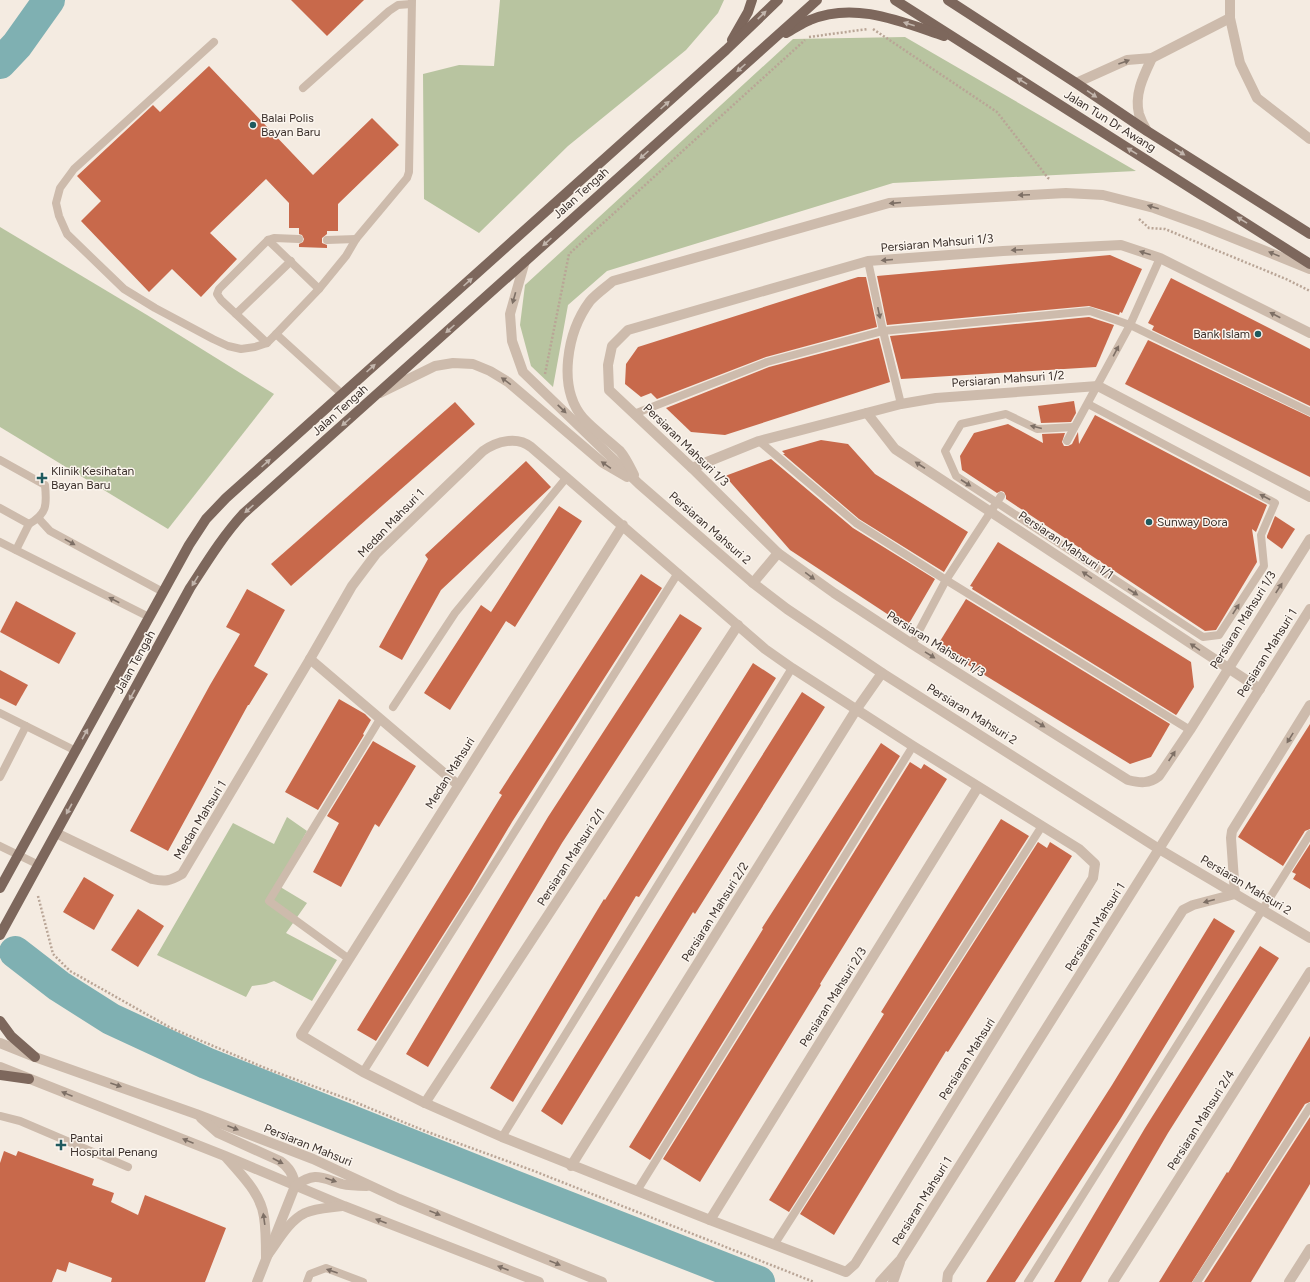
<svg xmlns="http://www.w3.org/2000/svg" width="1310" height="1282" viewBox="0 0 1310 1282" font-family="Figtree,sans-serif">
  <rect width="100%" height="100%" fill="#f4ebe1"/>
  <g fill="#b8c4a0">
    <path d="M500,0H724L718,13L686,50L568,146L479,233L424,199L423,74L459,65L494,66Z"/>
    <path d="M905,37L1136,171L893,183L607,271L568,305L553,387L531,366L520,325L525,285L793,39Z"/>
    <path d="M0,227L147,315L274,394L168,529L0,427Z"/>
    <path d="M287,817L307,831L277,885L307,903L286,933L337,960L312,1001L274,981L266,984L252,986L246,997L157,955L233,823L274,844Z"/>
  </g>
  <g fill="none" stroke-linecap="round" stroke-linejoin="round">
    <g stroke="#7fb0b2" stroke-width="32">
      <path d="M0,63L17,45L49,0"/>
      <path d="M15,952L59,986L111,1019L206,1063L509,1184L759,1282"/>
    </g>
  </g>
  <g fill="#c8694b">
    <path d="M291,0H364L327,36Z"/>
    <path d="M209,66L313,175L372,118L399,145L338,204V231H327V234L322,238V243L327,245V248L299,247V244L303,242L304,239L302,235L299,234V228H289V203L266,179L210,233L237,259L201,297L172,269L149,292L81,221L101,201L77,176L153,105L160,112Z"/>
    <path d="M1110,255L1142,269L1122,313L1120,312L1119,315L1089,306L887,325L877,276Z"/>
    <path d="M858,277H866L877,327L766,357L657,399L651,393L641,397L625,384L626,364L638,347Z"/>
    <path d="M1171,278L1310,349V406L1152,330L1154,326L1148,323Z"/>
    <path d="M1089,317L1114,325L1096,367L901,379L890,336Z"/>
    <path d="M879,338L890,382L725,435L691,432L666,408L769,367Z"/>
    <path d="M1148,340L1310,417V477L1125,384Z"/>
    <path d="M1074,401L1076,413L1071,422L1041,423L1038,406Z"/>
    <path d="M455,402L475,424L291,586L271,564Z"/>
    <path d="M1095,415L1267,505L1256,532L1252,529L1257,562L1216,630L1205,631L1006,499V496L1004,492L1001,491L997,493L962,470L960,456L974,433L1008,424L1043,443L1042,434L1065,433L1062,442L1064,446H1068L1072,444L1078,432L1079,444Z"/>
    <path d="M821,440L848,444L875,474L968,532L944,572L859,519L783,454H785L782,451Z"/>
    <path d="M771,459L853,528L935,579L907,627L790,550L725,476Z"/>
    <path d="M526,461L551,487L441,590L402,660L379,647L428,559L425,555Z"/>
    <path d="M559,506L582,521L515,627L506,621L450,710L424,693L481,605L491,612Z"/>
    <path d="M1275,516L1295,529L1282,549L1267,538V536Z"/>
    <path d="M998,542L1191,662L1194,687L1177,714L1176,715L972,589L973,587L970,586Z"/>
    <path d="M641,574L662,588L512,822L471,891L376,1041L357,1030L502,795L499,793Z"/>
    <path d="M247,589L285,610L254,666L268,674L249,705H248L168,851L130,831L210,685L240,634L226,627Z"/>
    <path d="M966,599L1170,724L1151,757L1130,764L937,646Z"/>
    <path d="M16,601L76,633L59,664L0,632Z"/>
    <path d="M680,614L702,628L562,843L428,1067L406,1054L548,817Z"/>
    <path d="M753,663L776,678L639,897L636,896L513,1102L490,1088L604,899L605,900Z"/>
    <path d="M0,670L28,685L16,706L0,698Z"/>
    <path d="M802,692L825,707L695,914L693,912L562,1125L541,1111L675,894Z"/>
    <path d="M339,699L365,714L371,720L363,734L364,735L318,810L285,792Z"/>
    <path d="M1310,724V829L1305,831L1283,866L1238,837Z"/>
    <path d="M373,741L416,766L379,827L375,824L341,887L313,872L339,823L327,816Z"/>
    <path d="M881,743L900,756L650,1160L629,1147L763,929L762,928Z"/>
    <path d="M910,762L921,769L924,764L947,779L820,984L821,985L700,1182L663,1159Z"/>
    <path d="M1001,819L1029,836L789,1212L769,1200L884,1014L881,1012Z"/>
    <path d="M1038,842L1047,848L1050,842L1072,856L948,1052L946,1051L834,1235L800,1214Z"/>
    <path d="M1310,844V889L1293,879L1296,874L1292,872Z"/>
    <path d="M84,877L114,895L94,930L63,912Z"/>
    <path d="M138,909L164,926L138,967L111,950Z"/>
    <path d="M1214,918L1235,931L1121,1118L1015,1282H986L1112,1085Z"/>
    <path d="M1260,946L1279,958L1168,1133L1081,1282H1054L1145,1128Z"/>
    <path d="M1310,1036V1102L1305,1104L1192,1282H1159L1227,1172L1228,1173Z"/>
    <path d="M1310,1117V1184L1251,1282H1204Z"/>
    <path d="M4,1151L16,1156L18,1151L94,1179L92,1185L114,1193L111,1202L138,1215L145,1195L226,1228L205,1282H111L112,1278L69,1262L66,1272L57,1269L52,1282H0V1163Z"/>
  </g>
  <g fill="none" stroke-linecap="round" stroke-linejoin="round">
    <g stroke="#b9a596" stroke-width="2.5" stroke-dasharray="2 2" stroke-linecap="butt">
      <path d="M873,29L997,112L1048,178L1050,179"/>
      <path d="M809,37L868,29"/>
      <path d="M1139,219L1149,228L1165,229L1286,279L1310,291"/>
      <path d="M545,374L569,254L805,40"/>
      <path d="M38,896L53,954L70,971L171,1028L265,1068L350,1100L425,1131L534,1171L814,1282"/>
    </g>
    <g stroke="#cdbbac" stroke-width="8">
      <path d="M214,42L74,169L60,188L56,203L59,216L67,234L124,289L155,308L213,339L228,346L241,349L255,347L267,343L276,334L319,289L346,256L356,239L407,178L409,172L412,0"/>
      <path d="M303,88L389,11L398,5L411,4"/>
      <path d="M268,240L274,238L299,239"/>
      <path d="M327,240L356,239"/>
      <path d="M868,261L883,331L901,404"/>
      <path d="M236,314L291,261"/>
      <path d="M276,334L342,394"/>
      <path d="M267,343L221,300L217,294L219,289L268,240L319,289"/>
      <path d="M634,414L767,362L883,331L1090,311L1130,325L1310,412"/>
      <path d="M1074,427L1037,429L1006,414L961,424L945,451L956,476L1203,637L1219,635L1264,566L1261,535L1275,503L1088,404"/>
      <path d="M759,441L856,523L946,580L1190,730"/>
      <path d="M1067,441L1130,325L1160,258"/>
      <path d="M0,460L45,485C47,505 47,514 29,524"/>
      <path d="M0,508L29,524L16,550"/>
      <path d="M39,519L50,531L163,592"/>
      <path d="M0,542L149,617"/>
      <path d="M912,644L946,580L1001,496"/>
      <path d="M393,707L455,613L567,477"/>
      <path d="M0,713L76,751"/>
      <path d="M0,777L26,726"/>
      <path d="M0,846L39,865"/>
      <path d="M349,959L269,901L380,719"/>
      <path d="M363,1072L678,573"/>
      <path d="M0,1116L20,1121L128,1167"/>
      <path d="M502,1137L792,668"/>
      <path d="M637,1191L913,746"/>
      <path d="M774,1245L1042,826"/>
      <path d="M307,1282L310,1274L326,1268L363,1282"/>
      <path d="M1028,1282L1310,834"/>
      <path d="M1197,1282L1310,1107"/>
    </g>
    <g stroke="#cdbbac" stroke-width="10">
      <path d="M1230,0V18L1240,63L1257,98L1310,139"/>
      <path d="M1076,83L1127,60L1152,58L1230,18"/>
      <path d="M1147,131C1144,126 1141,120 1139,114C1134,94 1144,75 1152,58"/>
      <path d="M525,261L510,314L512,341L523,372L639,484L753,583L787,609L882,673L1159,849L1310,938"/>
      <path d="M1310,333L1160,258L1121,245L1003,251L868,261L628,330L612,346L608,365L609,390L692,468L778,553L834,593L912,644L1128,780C1140,783 1149,784 1159,776L1190,730L1310,539"/>
      <path d="M380,393L435,366L453,363L473,364L490,371L508,382L603,463L627,477"/>
      <path d="M867,413L895,449L1260,689"/>
      <path d="M692,468L759,441L901,404L936,398L1098,386L1310,497"/>
      <path d="M634,475C630,467 626,458 620,451C608,440 594,430 583,418C557,387 567,332 590,301C596,294 606,287 613,281L889,203L1066,193L1103,195L1154,208L1201,225L1310,269"/>
      <path d="M753,583L778,553"/>
      <path d="M310,659L458,785"/>
      <path d="M56,833L152,879C165,882 170,881 182,874L310,659L352,586L376,554L483,451C497,441 517,436 531,447L765,649L792,668L913,746L1079,849L1095,864L1093,878L855,1264L846,1272L710,1220L502,1137L425,1103L363,1072L301,1035L623,525"/>
      <path d="M1235,894L1231,838L1232,831L1310,705"/>
      <path d="M425,1103L738,625"/>
      <path d="M571,1166L856,710L882,673"/>
      <path d="M710,1220L978,787"/>
      <path d="M257,1282L295,1186"/>
      <path d="M947,1282L948,1274L1183,910L1193,905L1235,894"/>
      <path d="M1113,1282L1310,972"/>
      <path d="M1289,1282L1310,1249"/>
    </g>
    <g stroke="#cdbbac" stroke-width="10">
      <path d="M0,1043L35,1057L196,1114L313,1159L399,1199L602,1282"/>
      <path d="M0,1067L225,1156L344,1206L539,1282"/>
      <path d="M201,1118L218,1133L280,1161C289,1167 294,1175 295,1186"/>
      <path d="M226,1157C241,1175 261,1193 264,1217C266,1230 266,1244 266,1257"/>
      <path d="M295,1186C315,1171 322,1178 342,1184C350,1186 359,1186 367,1186"/>
      <path d="M266,1257C277,1243 288,1221 305,1213C317,1208 329,1208 342,1206"/>
      <path d="M880,1282L901,1259L1310,609"/>
      <path d="M893,1282L900,1262"/>
    </g>
    <g stroke="#7d675c" stroke-width="10">
      <path d="M895,0L1310,264"/>
      <path d="M948,0L1076,83L1147,131L1310,234"/>
      <path d="M786,33C794,29 802,23 810,20C855,1 902,22 944,36"/>
      <path d="M732,40L748,12L752,0"/>
      <path d="M0,888L189,545L206,519L226,498L726,50L778,0"/>
      <path d="M0,935L190,588C207,562 222,537 243,514L817,0"/>
      <path d="M0,1021L11,1036L35,1057"/>
      <path d="M0,1075L29,1079"/>
    </g>
  </g>
  <defs><path id="oneway-solid" d="M-6-.8H1V-3.2L6.5 0L1 3.2V.8H-6Z"/></defs>
  <g fill="#c2b5ac">
    <use href="#oneway-solid" transform="translate(762 15) rotate(-44)"/>
    <use href="#oneway-solid" transform="translate(909 24) rotate(-162)"/>
    <use href="#oneway-solid" transform="translate(741 68) rotate(138)"/>
    <use href="#oneway-solid" transform="translate(1022 81) rotate(-148)"/>
    <use href="#oneway-solid" transform="translate(1092 94) rotate(34)"/>
    <use href="#oneway-solid" transform="translate(665 105) rotate(-42)"/>
    <use href="#oneway-solid" transform="translate(1132 151) rotate(-148)"/>
    <use href="#oneway-solid" transform="translate(1180 152) rotate(32)"/>
    <use href="#oneway-solid" transform="translate(644 155) rotate(138)"/>
    <use href="#oneway-solid" transform="translate(1242 220) rotate(-148)"/>
    <use href="#oneway-solid" transform="translate(547 242) rotate(138)"/>
    <use href="#oneway-solid" transform="translate(468 282) rotate(-42)"/>
    <use href="#oneway-solid" transform="translate(450 329) rotate(138)"/>
    <use href="#oneway-solid" transform="translate(371 368) rotate(-42)"/>
    <use href="#oneway-solid" transform="translate(346 422) rotate(138)"/>
    <use href="#oneway-solid" transform="translate(266 463) rotate(-42)"/>
    <use href="#oneway-solid" transform="translate(249 509) rotate(138)"/>
    <use href="#oneway-solid" transform="translate(195 581) rotate(122)"/>
    <use href="#oneway-solid" transform="translate(132 695) rotate(119)"/>
    <use href="#oneway-solid" transform="translate(85 734) rotate(-61)"/>
    <use href="#oneway-solid" transform="translate(69 809) rotate(119)"/>
  </g>
  <g fill="#7d6f65">
    <use href="#oneway-solid" transform="translate(1124 62) rotate(-20)"/>
    <use href="#oneway-solid" transform="translate(1024 195) rotate(177)"/>
    <use href="#oneway-solid" transform="translate(895 203) rotate(175)"/>
    <use href="#oneway-solid" transform="translate(1153 207) rotate(-163)"/>
    <use href="#oneway-solid" transform="translate(1017 250) rotate(177)"/>
    <use href="#oneway-solid" transform="translate(1145 253) rotate(-162)"/>
    <use href="#oneway-solid" transform="translate(1274 254) rotate(-158)"/>
    <use href="#oneway-solid" transform="translate(887 260) rotate(175)"/>
    <use href="#oneway-solid" transform="translate(514 298) rotate(106)"/>
    <use href="#oneway-solid" transform="translate(879 313) rotate(78)"/>
    <use href="#oneway-solid" transform="translate(1275 315) rotate(-153)"/>
    <use href="#oneway-solid" transform="translate(1116 351) rotate(-62)"/>
    <use href="#oneway-solid" transform="translate(506 381) rotate(-144)"/>
    <use href="#oneway-solid" transform="translate(562 409) rotate(44)"/>
    <use href="#oneway-solid" transform="translate(1036 427) rotate(-166)"/>
    <use href="#oneway-solid" transform="translate(606 465) rotate(-145)"/>
    <use href="#oneway-solid" transform="translate(920 465) rotate(-147)"/>
    <use href="#oneway-solid" transform="translate(966 483) rotate(33)"/>
    <use href="#oneway-solid" transform="translate(1265 497) rotate(-152)"/>
    <use href="#oneway-solid" transform="translate(70 542) rotate(29)"/>
    <use href="#oneway-solid" transform="translate(1087 575) rotate(-146)"/>
    <use href="#oneway-solid" transform="translate(810 576) rotate(36)"/>
    <use href="#oneway-solid" transform="translate(1279 588) rotate(-57)"/>
    <use href="#oneway-solid" transform="translate(1133 592) rotate(33)"/>
    <use href="#oneway-solid" transform="translate(114 600) rotate(-153)"/>
    <use href="#oneway-solid" transform="translate(1236 609) rotate(-57)"/>
    <use href="#oneway-solid" transform="translate(1195 647) rotate(-146)"/>
    <use href="#oneway-solid" transform="translate(930 655) rotate(32)"/>
    <use href="#oneway-solid" transform="translate(1040 724) rotate(32)"/>
    <use href="#oneway-solid" transform="translate(1290 738) rotate(122)"/>
    <use href="#oneway-solid" transform="translate(1172 756) rotate(-56)"/>
    <use href="#oneway-solid" transform="translate(1209 901) rotate(165)"/>
    <use href="#oneway-solid" transform="translate(116 1085) rotate(19)"/>
    <use href="#oneway-solid" transform="translate(67 1094) rotate(-158)"/>
    <use href="#oneway-solid" transform="translate(233 1128) rotate(21)"/>
    <use href="#oneway-solid" transform="translate(188 1141) rotate(-158)"/>
    <use href="#oneway-solid" transform="translate(278 1161) rotate(28)"/>
    <use href="#oneway-solid" transform="translate(331 1180) rotate(19)"/>
    <use href="#oneway-solid" transform="translate(435 1213) rotate(22)"/>
    <use href="#oneway-solid" transform="translate(264 1219) rotate(-98)"/>
    <use href="#oneway-solid" transform="translate(381 1221) rotate(-159)"/>
    <use href="#oneway-solid" transform="translate(555 1263) rotate(22)"/>
    <use href="#oneway-solid" transform="translate(503 1268) rotate(-159)"/>
    <use href="#oneway-solid" transform="translate(332 1271) rotate(-161)"/>
  </g>
  <g fill="#1f5a5e" stroke="#fbf5ee" stroke-width="1.5">
    <circle cx="253" cy="125" r="4"/>
    <circle cx="1258" cy="334" r="4"/>
    <path d="M40 472h4v4h4v4h-4v4h-4v-4h-4v-4h4z"/>
    <circle cx="1149" cy="522" r="4"/>
    <path d="M59 1139h4v4h4v4h-4v4h-4v-4h-4v-4h4z"/>
  </g>
  <g text-anchor="middle" stroke-width="3" stroke-linejoin="round" paint-order="stroke">
    <g font-size="12" fill="#3b302b" stroke="#fbf5ee" text-anchor="start">
      <text x="261" y="122">Balai Polis<tspan x="261" dy="14">Bayan Baru</tspan></text>
      <text x="1250" y="338" text-anchor="end">Bank Islam</text>
      <text x="51" y="475">Klinik Kesihatan<tspan x="51" dy="14">Bayan Baru</tspan></text>
      <text x="1157" y="526">Sunway Dora</text>
      <text x="70" y="1142">Pantai<tspan x="70" dy="14">Hospital Penang</tspan></text>
    </g>
    <g font-size="12" fill="#3b302b" stroke="#fbf5ee">
      <text transform="translate(1110 121) rotate(32)" y="4">Jalan Tun Dr Awang</text>
      <text transform="translate(581 193) rotate(-42)" y="4">Jalan Tengah</text>
      <text transform="translate(937 243) rotate(-5)" y="4">Persiaran Mahsuri 1/3</text>
      <text transform="translate(1008 379) rotate(-4)" y="4">Persiaran Mahsuri 1/2</text>
      <text transform="translate(340 410) rotate(-42)" y="4">Jalan Tengah</text>
      <text transform="translate(686 445) rotate(44)" y="4">Persiaran Mahsuri 1/3</text>
      <text transform="translate(391 523) rotate(-46)" y="4">Medan Mahsuri 1</text>
      <text transform="translate(710 528) rotate(41)" y="4">Persiaran Mahsuri 2</text>
      <text transform="translate(1066 545) rotate(34)" y="4">Persiaran Mahsuri 1/1</text>
      <text transform="translate(1243 620) rotate(-58)" y="4">Persiaran Mahsuri 1/3</text>
      <text transform="translate(936 644) rotate(32)" y="4">Persiaran Mahsuri 1/3</text>
      <text transform="translate(1267 653) rotate(-58)" y="4">Persiaran Mahsuri 1</text>
      <text transform="translate(135 662) rotate(-61)" y="4">Jalan Tengah</text>
      <text transform="translate(972 714) rotate(32)" y="4">Persiaran Mahsuri 2</text>
      <text transform="translate(450 773) rotate(-58)" y="4">Medan Mahsuri</text>
      <text transform="translate(200 820) rotate(-59)" y="4">Medan Mahsuri 1</text>
      <text transform="translate(571 857) rotate(-57)" y="4">Persiaran Mahsuri 2/1</text>
      <text transform="translate(1246 885) rotate(31)" y="4">Persiaran Mahsuri 2</text>
      <text transform="translate(715 912) rotate(-58)" y="4">Persiaran Mahsuri 2/2</text>
      <text transform="translate(1095 927) rotate(-58)" y="4">Persiaran Mahsuri 1</text>
      <text transform="translate(833 997) rotate(-58)" y="4">Persiaran Mahsuri 2/3</text>
      <text transform="translate(967 1059) rotate(-58)" y="4">Persiaran Mahsuri</text>
      <text transform="translate(1201 1120) rotate(-58)" y="4">Persiaran Mahsuri 2/4</text>
      <text transform="translate(308 1145) rotate(22)" y="4">Persiaran Mahsuri</text>
      <text transform="translate(922 1201) rotate(-58)" y="4">Persiaran Mahsuri 1</text>
    </g>
  </g>
</svg>
